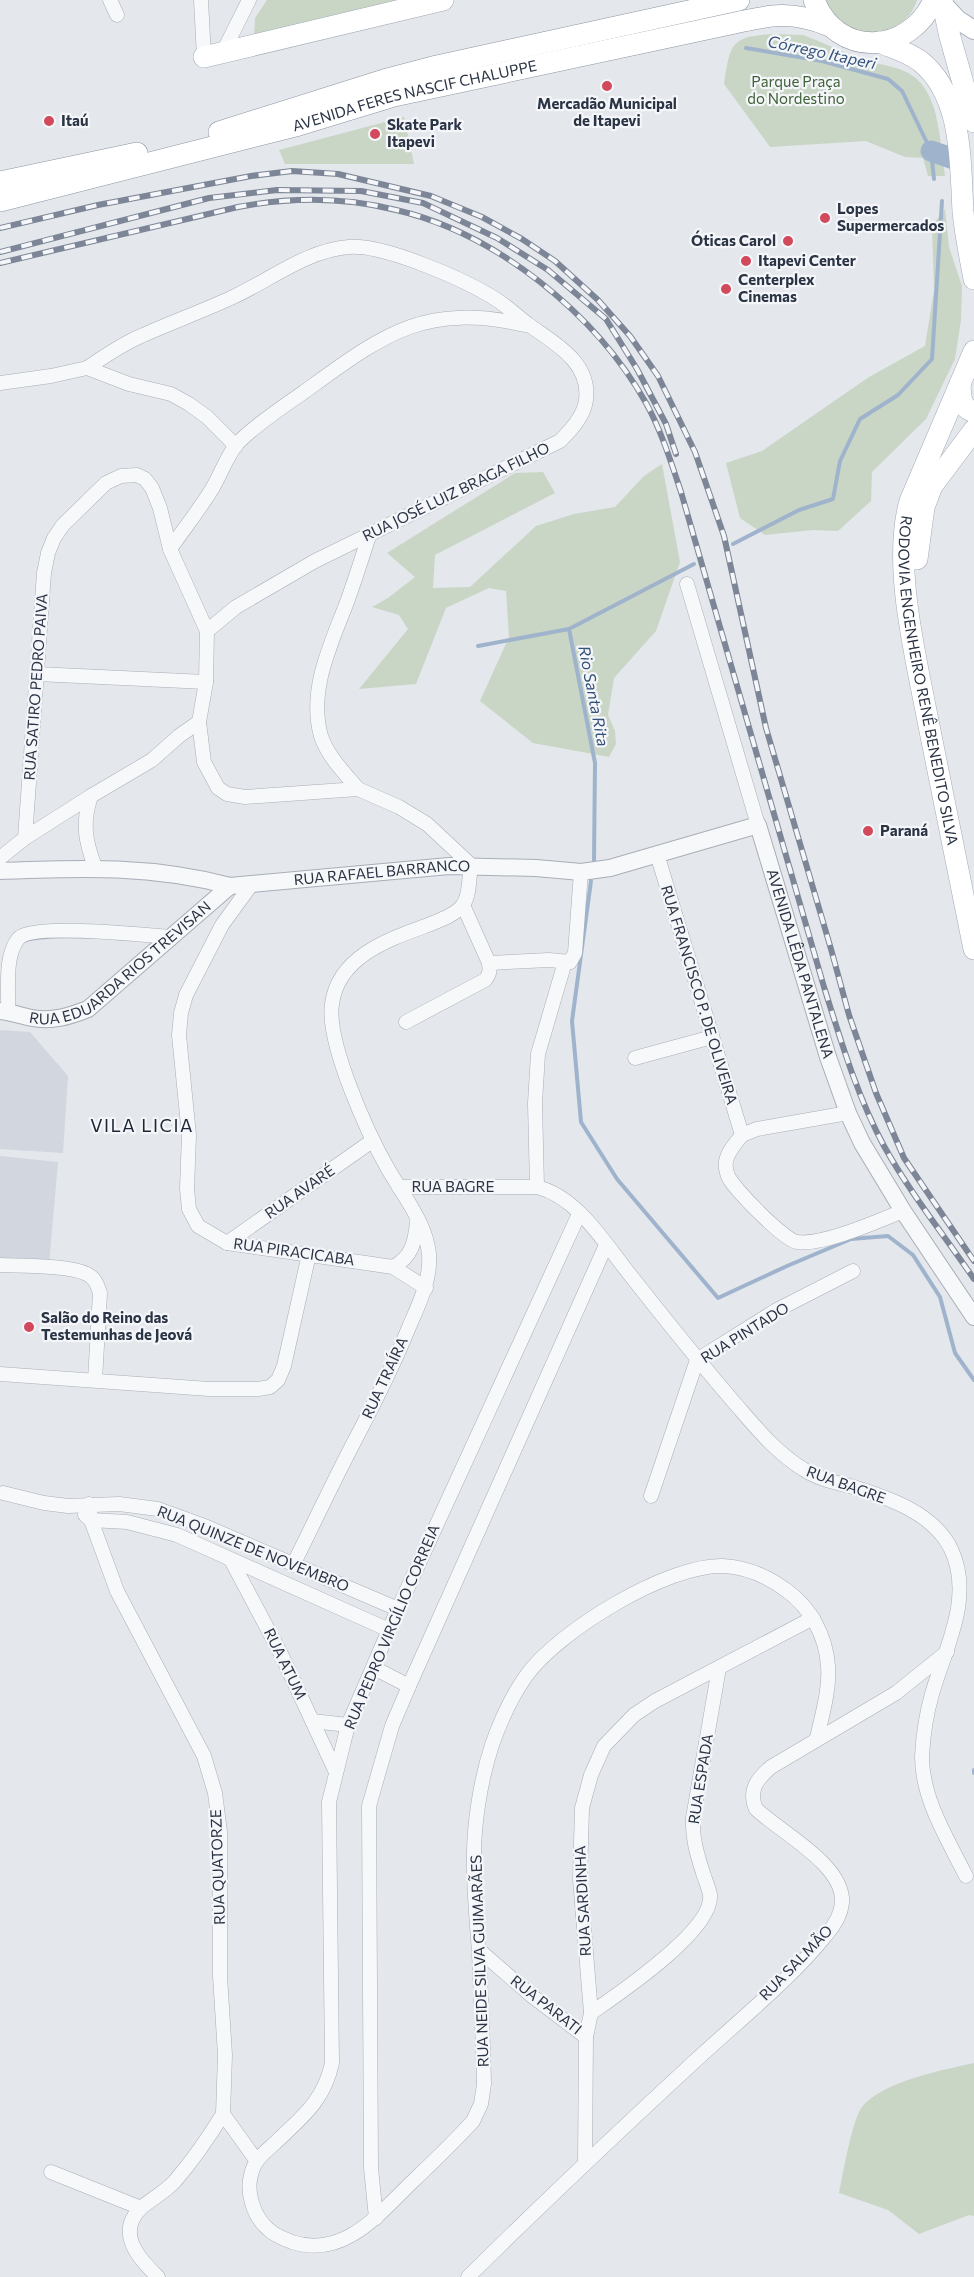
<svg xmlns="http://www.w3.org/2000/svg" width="974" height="2277" viewBox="0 0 974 2277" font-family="Commissioner,sans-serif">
  <rect width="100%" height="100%" fill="#e4e7ec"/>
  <g fill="#d2d6de">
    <path d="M0,1030L30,1032L68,1076L63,1153L0,1149Z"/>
    <path d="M0,1156L58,1162L49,1265L0,1261Z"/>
  </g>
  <g fill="#c9d6c5">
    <path d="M267,0H399L254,36L255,18Z"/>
    <path d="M824,0H917C909,28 874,40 849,28C837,22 831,11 824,0Z"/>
    <path d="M803,35C822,42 840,51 859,58C893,70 920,64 934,108C940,129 942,154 945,176H928L923,158L905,157L866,141L770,147L724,84C726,72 727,57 733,47C743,30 784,35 803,35Z"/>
    <path d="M404,117L414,164H285L279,150Z"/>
    <path d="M945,209L949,247L962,286L961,320L955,359L926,419L872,472L871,501L838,531L813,530L765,535L740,518L726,463L762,451L869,377L925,346L934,290L932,226Z"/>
    <path d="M662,464L680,562L656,631L614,678L608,715L615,731L616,744L609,757L533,743L480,701L509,637L506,591L489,588L446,608L416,684L359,689L408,629L399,615L372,607L388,598L415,577L387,553L515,473L543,472L555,493L435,555L433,588L470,587L536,526L574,514L615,507L644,476Z"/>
    <path d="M974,2063V2216L969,2215L919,2234L888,2210L839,2193C843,2174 852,2120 862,2107C883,2081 943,2070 974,2063Z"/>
  </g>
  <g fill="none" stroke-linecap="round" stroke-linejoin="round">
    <g stroke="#9fb4cc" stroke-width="4">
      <path d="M746,48L822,61L888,79L902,91L931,151L934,179"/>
      <path d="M733,544L799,510L833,499L840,461L860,419L898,395L932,359L942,201"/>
      <path d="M569,629L694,564"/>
      <path d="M478,646L569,629L595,763L594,860"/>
      <path d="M591,881L572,1021L581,1122L617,1179L718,1298L787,1266L851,1239L888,1236L913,1255L940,1297L955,1353L974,1380"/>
      <path d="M974,1770V1773"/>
    </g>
    <path stroke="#9fb4cc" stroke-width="21" d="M931,151L954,159"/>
    <defs>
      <g id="minor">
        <path d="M110,0L117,15"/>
        <path d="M201,0L204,57"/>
        <path d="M223,52L249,0"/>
        <path d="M87,368C105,356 122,344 141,336C172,322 203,311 233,297C270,280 307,250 349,247C384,244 466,280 497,300C508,307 518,317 529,325C554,343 591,362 586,400C584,416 571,430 560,441L315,561L236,607L207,631"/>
        <path d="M0,383L51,376L87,368L129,384L171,394L189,404L207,417L236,446"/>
        <path d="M170,549C184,529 199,510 212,489C220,476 226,458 236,445C251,428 285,405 304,392C383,335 423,302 525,325"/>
        <path d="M687,584L758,825"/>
        <path d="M37,674L206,682"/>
        <path d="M358,789C344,772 328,757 321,736C308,690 331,644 347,602C355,580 362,558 369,536"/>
        <path d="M91,796C82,823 85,840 95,867"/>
        <path d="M25,838L44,573L48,553L54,538L63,525L106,483L121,476L137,475L145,479L152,488L160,508L170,549L207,631L206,682L199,722L204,762L218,788L227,794L245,797L358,789L399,807L427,824L471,865C469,877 470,895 463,905C455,915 440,920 428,925C390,939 338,956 332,1004C326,1042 368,1134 388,1169C403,1195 426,1223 429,1254C431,1280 419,1304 409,1327C393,1367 374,1404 354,1442C333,1482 314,1523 294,1563"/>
        <path d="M657,854L742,1135"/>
        <path d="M0,858L25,838L91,796L152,760L179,736L199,722"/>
        <path d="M251,885L222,925L186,995L181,1013L179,1035L189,1135L187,1189L189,1209L198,1226L227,1243L393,1267L426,1288"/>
        <path d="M489,963L549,960L570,962L575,953L581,872"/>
        <path d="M8,1012C9,990 4,957 18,939C30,923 146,935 170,937"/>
        <path d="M406,1022L485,980C490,974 490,971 489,963L463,905"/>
        <path d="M635,1058L712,1037"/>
        <path d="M742,1135C736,1143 727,1152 726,1162C725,1166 727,1173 728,1176C733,1188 785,1241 797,1242C822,1246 878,1221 903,1211"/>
        <path d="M742,1135L757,1129L848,1113"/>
        <path d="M399,1187H537C578,1197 605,1244 631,1276C664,1318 697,1359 732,1400C754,1425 774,1451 803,1469C816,1478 834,1482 850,1486C886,1497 933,1512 951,1549C974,1598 945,1648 932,1694C926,1715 923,1736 922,1757C922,1799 948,1840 966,1876"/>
        <path d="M537,1187L535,1103L538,1054L565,962"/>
        <path d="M579,1214L398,1609L348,1725L329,1802L332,2063C324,2101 302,2117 275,2143C265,2152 254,2160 251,2175C246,2193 254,2217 268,2229C274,2235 284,2239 292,2242C343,2259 378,2215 411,2183C432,2163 453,2143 473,2121L481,2104L484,2084C483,2040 481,1996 479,1952C477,1923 474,1895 474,1866C473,1827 480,1782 492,1745C500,1722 512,1696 526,1676C558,1631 668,1564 723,1566C747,1567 767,1576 786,1590C811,1608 826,1636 828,1666C830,1689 822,1715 817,1738"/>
        <path d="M227,1243L372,1141"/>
        <path d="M0,1265C21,1266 69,1265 87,1274C95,1278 97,1284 100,1293L95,1380"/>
        <path d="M393,1267C412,1257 415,1242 417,1222"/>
        <path d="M0,1374L209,1389H258L270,1387L278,1380L284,1366L309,1254"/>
        <path d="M3,1493L44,1503L68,1506L119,1504L158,1509L202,1525L398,1609"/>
        <path d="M651,1496L697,1360L775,1311L853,1271"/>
        <path d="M89,1504L91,1520L117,1591L204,1756L215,1793L220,1832V1976L225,2055L223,2114"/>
        <path d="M85,1515L91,1520L127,1522L177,1535L389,1630"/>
        <path d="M231,1560L281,1654L335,1770"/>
        <path d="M374,1668L409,1686"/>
        <path d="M312,1721L348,1725"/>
        <path d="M479,1950L532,1996L586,2037"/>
        <path d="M591,2013C618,1994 714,1930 710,1895C709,1888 705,1880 703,1873C697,1854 692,1838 693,1818L719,1668"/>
        <path d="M223,2114L256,2160"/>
        <path d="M585,2163L586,2037L591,2013L580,1879L582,1808L591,1775L604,1746L634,1715L655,1701L813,1618"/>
        <path d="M51,2172L141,2208"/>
        <path d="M376,2218L371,2168L369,1806L392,1726L409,1686L606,1245"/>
        <path d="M158,2277C138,2258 115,2232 142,2207C153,2198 165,2192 175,2181C193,2160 209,2137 223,2114"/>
        <path d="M468,2277C542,2204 618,2132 695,2061C737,2022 791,1979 826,1935C834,1926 841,1915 842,1903C845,1865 780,1832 756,1809C748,1790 757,1779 771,1767L896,1693L947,1652"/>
      </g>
      <g id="tertiary">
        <path id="s1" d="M0,871C81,868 150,865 230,886L449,866L536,868L581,872L610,868L758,825L828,1057L848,1113L862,1143L903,1211L974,1317"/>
        <path id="s2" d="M0,1011C11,1012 21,1016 32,1018C52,1022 70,1016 88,1009L230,886"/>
      </g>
      <path id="secondary" d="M943,4L958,20L974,30"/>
      <g id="primary">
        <path d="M942,0L950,37L974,122"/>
        <path d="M879,42C893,48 908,52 920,61C963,95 960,162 963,211C965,233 970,257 974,279"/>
        <path d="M204,57L443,0"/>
        <path id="s3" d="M974,351L910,501C892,565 916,657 928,721C943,797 958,873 974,949"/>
        <path d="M960,384C961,398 960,407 974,412"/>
        <path d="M917,559L924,507L932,486L974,430"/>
      </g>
      <g id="trunk">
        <path d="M814,0C837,59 909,55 934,0"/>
        <path d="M219,132L384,80L437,66L739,0"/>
        <path d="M0,182L137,153"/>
        <path id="s4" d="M0,201L299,125L394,96L730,24C770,15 791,10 830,26"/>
      </g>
    </defs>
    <use href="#minor" stroke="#a9aeb7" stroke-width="15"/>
    <use href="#tertiary" stroke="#a9aeb7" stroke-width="18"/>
    <use href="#secondary" stroke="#a9aeb7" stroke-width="20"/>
    <use href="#primary" stroke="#a3abb8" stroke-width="22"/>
    <use href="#trunk" stroke="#8b94a3" stroke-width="22"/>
    <use href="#minor" stroke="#f7f8fa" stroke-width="14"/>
    <use href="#tertiary" stroke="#f7f8fa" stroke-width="16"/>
    <use href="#secondary" stroke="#fff" stroke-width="18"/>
    <use href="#primary" stroke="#fff" stroke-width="21"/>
    <use href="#trunk" stroke="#fff" stroke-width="21"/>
    <defs>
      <g id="rail">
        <path d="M0,228L98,205L251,176L292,171L338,174L431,196L482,217L522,239L555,261L598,300L630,336L658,376L695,452L724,536L766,728L831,949L849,1015L876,1093L904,1158L974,1261"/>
        <path d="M0,252L209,198L277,190L361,191L423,203L497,238L548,270L606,319L637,369L666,424L676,454"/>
        <path d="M0,263L238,207C290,197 344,197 396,210C496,233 596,314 646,403C661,430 671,462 681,492L824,987C841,1041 857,1096 884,1146C910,1193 944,1235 974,1279"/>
      </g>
    </defs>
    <use href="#rail" stroke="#7d8696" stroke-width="6"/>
    <use href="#rail" stroke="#f4f6f9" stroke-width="4" stroke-dasharray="11" stroke-linecap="butt"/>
  </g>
  <g fill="#d1495b" stroke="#f4f6f9" stroke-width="2">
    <circle cx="607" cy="86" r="6"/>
    <circle cx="49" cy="121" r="6"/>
    <circle cx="375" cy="134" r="6"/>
    <circle cx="825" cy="218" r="6"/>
    <circle cx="788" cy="241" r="6"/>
    <circle cx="746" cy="261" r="6"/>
    <circle cx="726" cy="289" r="6"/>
    <circle cx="868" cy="831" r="6"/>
    <circle cx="29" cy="1327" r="6"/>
  </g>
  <g text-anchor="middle" stroke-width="4.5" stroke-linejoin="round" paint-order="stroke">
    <g font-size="15" fill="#3f6138" stroke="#f4f6f9">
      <text x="796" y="87">Parque Praça<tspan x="796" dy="17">do Nordestino</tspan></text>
    </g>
    <g font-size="15" fill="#2b3445" stroke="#f4f6f9">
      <text dy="5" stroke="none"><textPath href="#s4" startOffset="428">AVENIDA FERES NASCIF CHALUPPE</textPath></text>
      <text transform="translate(456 492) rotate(-26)" y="5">RUA JOSÉ LUIZ BRAGA FILHO</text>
      <text dy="5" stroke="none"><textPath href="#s3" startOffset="345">RODOVIA ENGENHEIRO RENÊ BENEDITO SILVA</textPath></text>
      <text transform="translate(36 687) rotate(-86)" y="5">RUA SATIRO PEDRO PAIVA</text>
      <text dy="5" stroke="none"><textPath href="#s1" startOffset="384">RUA RAFAEL BARRANCO</textPath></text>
      <text dy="5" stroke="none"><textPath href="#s2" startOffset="140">RUA EDUARDA RIOS TREVISAN</textPath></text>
      <text dy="5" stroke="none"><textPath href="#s1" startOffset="912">AVENIDA LÊDA PANTALENA</textPath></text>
      <text transform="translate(699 995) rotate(73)" y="5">RUA FRANCISCO P. DE OLIVEIRA</text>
      <text x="453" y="1192">RUA BAGRE</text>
      <text transform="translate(300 1192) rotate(-35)" y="5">RUA AVARÉ</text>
      <text transform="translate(294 1252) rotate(8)" y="5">RUA PIRACICABA</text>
      <text transform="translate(745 1333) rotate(-32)" y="5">RUA PINTADO</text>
      <text transform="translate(385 1378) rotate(-65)" y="5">RUA TRAÍRA</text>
      <text transform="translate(846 1485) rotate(20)" y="5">RUA BAGRE</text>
      <text transform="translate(253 1549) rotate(22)" y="5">RUA QUINZE DE NOVEMBRO</text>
      <text transform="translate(392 1627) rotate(-67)" y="5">RUA PEDRO VIRGÍLIO CORREIA</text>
      <text transform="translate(285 1664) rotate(64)" y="5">RUA ATUM</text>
      <text transform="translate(701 1779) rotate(-81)" y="5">RUA ESPADA</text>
      <text transform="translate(218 1867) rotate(-92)" y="5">RUA QUATORZE</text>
      <text transform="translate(583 1901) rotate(-93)" y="5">RUA SARDINHA</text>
      <text transform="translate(480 1961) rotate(-92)" y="5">RUA NEIDE SILVA GUIMARÃES</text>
      <text transform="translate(796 1963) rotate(-46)" y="5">RUA SALMÃO</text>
      <text transform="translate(546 2005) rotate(38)" y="5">RUA PARATI</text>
    </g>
    <g font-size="15" font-weight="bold" fill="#2b3445" stroke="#f4f6f9" text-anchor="start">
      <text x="607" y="109" text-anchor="middle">Mercadão Municipal<tspan x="607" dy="17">de Itapevi</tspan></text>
      <text x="61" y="126">Itaú</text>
      <text x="387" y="130">Skate Park<tspan x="387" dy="17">Itapevi</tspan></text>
      <text x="837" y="214">Lopes<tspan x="837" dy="17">Supermercados</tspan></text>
      <text x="776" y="246" text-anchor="end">Óticas Carol</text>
      <text x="758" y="266">Itapevi Center</text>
      <text x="738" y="285">Centerplex<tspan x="738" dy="17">Cinemas</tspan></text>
      <text x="880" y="836">Paraná</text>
      <text x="41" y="1323">Salão do Reino das<tspan x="41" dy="17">Testemunhas de Jeová</tspan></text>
    </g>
    <g font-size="16" font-style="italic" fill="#34527a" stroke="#f4f6f9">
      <text transform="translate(822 52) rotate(12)" y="6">Córrego Itaperi</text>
      <text transform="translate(594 696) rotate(79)" y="6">Rio Santa Rita</text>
    </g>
    <g font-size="18" letter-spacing="1.5" fill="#1d2536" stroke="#f4f6f9">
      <text x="142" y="1132">VILA LICIA</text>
    </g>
  </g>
</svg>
